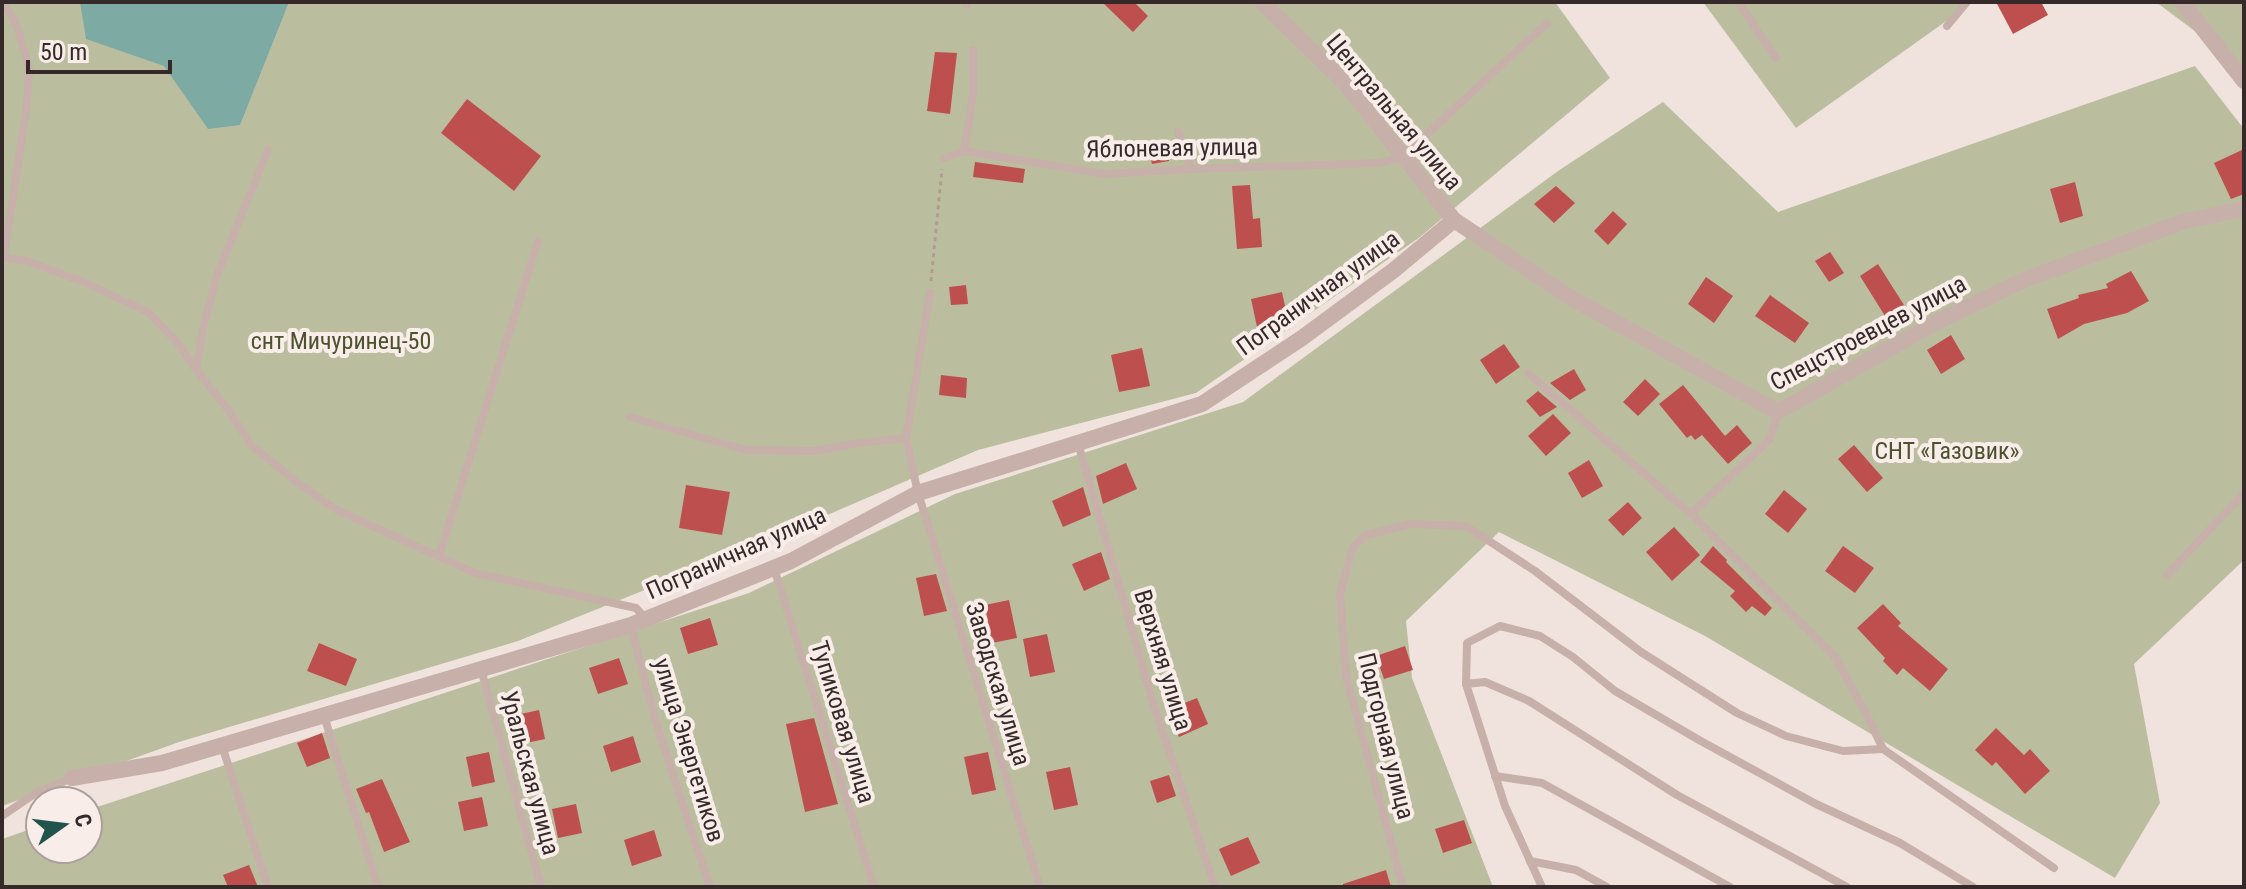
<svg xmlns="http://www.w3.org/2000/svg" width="2246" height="889" viewBox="0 0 2246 889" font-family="'Roboto Condensed',sans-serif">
  <rect width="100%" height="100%" fill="#f0e2dd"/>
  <g fill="#bbbe9e">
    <path d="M2,2H1555L1610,78L1420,237L1196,393L978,450L774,538L518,641L179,742L2,806Z"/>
    <path d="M1703,2H1973L1796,128Z"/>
    <path d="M2156,2H2244V68Z"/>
    <path d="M2195,66L2244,129V560L2134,664L2160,803L2115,878L1705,636L1499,532L1406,621L1412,678L1493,887H2V839L40,826V849H88V810L749,593L955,494L1243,402L1558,171L1663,102L1778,212Z"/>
  </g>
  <path fill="#7daba3" d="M80,2H289L240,125L208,129L164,66L86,39Z"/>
  <g fill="#bd504e">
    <path d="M1102,2H1134L1148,16L1133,32Z"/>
    <path d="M1996,2H2041L2048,15L2013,34Z"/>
    <path d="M935,52L957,53L950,114L927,111Z"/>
    <path d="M467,99L541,156L514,191L441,133Z"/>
    <path d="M1166,143L1169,161L1152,164L1148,146Z"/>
    <path d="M2244,149V194L2231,199L2214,163Z"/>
    <path d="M975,162L1025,169L1023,183L973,177Z"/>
    <path d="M2075,182L2083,216L2060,223L2050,189Z"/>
    <path d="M1250,185L1253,219L1260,218L1262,247L1237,249L1232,186Z"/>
    <path d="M1556,186L1575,203L1554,223L1534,204Z"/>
    <path d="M1613,211L1627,224L1608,245L1594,231Z"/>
    <path d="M1830,252L1844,273L1829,282L1815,261Z"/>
    <path d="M1878,264L1904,305L1885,316L1860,276Z"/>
    <path d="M2131,271L2149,301L2127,313L2084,324L2058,339L2047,309L2079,298L2078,295L2108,288L2106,284Z"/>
    <path d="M1706,277L1733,296L1714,323L1688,304Z"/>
    <path d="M966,285L968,304L951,305L949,287Z"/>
    <path d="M1282,292L1290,329L1259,336L1251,299Z"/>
    <path d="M1770,295L1809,323L1795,343L1755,316Z"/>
    <path d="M1951,335L1965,359L1941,374L1927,350Z"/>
    <path d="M1504,344L1520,367L1496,384L1480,360Z"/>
    <path d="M1142,348L1150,386L1119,392L1111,355Z"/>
    <path d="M1574,369L1586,390L1570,400L1550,383Z"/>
    <path d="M941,375L967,378L966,398L939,395Z"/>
    <path d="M1645,379L1660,394L1638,416L1623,402Z"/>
    <path d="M1683,385L1725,436L1737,425L1752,443L1728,464L1702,435L1695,440L1691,435L1687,438L1659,404Z"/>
    <path d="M1538,391L1557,407L1540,417L1526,401Z"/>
    <path d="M1553,414L1571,433L1546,456L1528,436Z"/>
    <path d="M1854,445L1883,478L1867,492L1838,459Z"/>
    <path d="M1589,460L1603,486L1582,498L1568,473Z"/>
    <path d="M1126,463L1137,489L1103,504L1096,476Z"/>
    <path d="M686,485L730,492L722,535L679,528Z"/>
    <path d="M1083,487L1091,515L1063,527L1052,501Z"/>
    <path d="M1784,490L1807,509L1788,533L1765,514Z"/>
    <path d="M1628,502L1642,518L1623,536L1608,520Z"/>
    <path d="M1674,527L1700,555L1672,581L1646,552Z"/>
    <path d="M1713,546L1727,560L1726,562L1772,608L1765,616L1752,606L1746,612L1730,596L1735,591L1700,562Z"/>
    <path d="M1843,546L1874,568L1855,593L1825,571Z"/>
    <path d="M1101,552L1110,579L1084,591L1072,564Z"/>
    <path d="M936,574L947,611L924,616L916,578Z"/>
    <path d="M1009,600L1017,638L992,643L985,605Z"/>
    <path d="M1883,604L1901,623L1898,626L1948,669L1930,691L1903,668L1897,675L1883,661L1885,658L1857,628Z"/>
    <path d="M710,618L718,645L688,654L680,628Z"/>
    <path d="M1047,634L1055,672L1030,677L1023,639Z"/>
    <path d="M319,643L357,659L346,686L307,671Z"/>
    <path d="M1405,646L1413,670L1384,679L1376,656Z"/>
    <path d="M619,658L628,684L598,694L589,668Z"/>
    <path d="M1197,698L1208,724L1179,737L1167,710Z"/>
    <path d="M539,710L545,739L522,744L516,715Z"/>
    <path d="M814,718L838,804L805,812L786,724Z"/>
    <path d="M1996,728L2024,755L2030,749L2050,771L2025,794L1996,762L1992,766L1975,750Z"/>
    <path d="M322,733L330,758L307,767L297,743Z"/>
    <path d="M633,736L641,762L611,772L603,746Z"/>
    <path d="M489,752L495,782L472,787L466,757Z"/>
    <path d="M988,752L996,790L972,795L964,757Z"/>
    <path d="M1070,767L1078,805L1054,810L1046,772Z"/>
    <path d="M1169,775L1176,796L1157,803L1150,781Z"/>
    <path d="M382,779L410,842L384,852L369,812L366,813L356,789Z"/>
    <path d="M482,797L488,826L464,831L458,802Z"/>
    <path d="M576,804L582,833L558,838L552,809Z"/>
    <path d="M1464,820L1472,843L1443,853L1435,829Z"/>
    <path d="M654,830L662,856L632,866L624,840Z"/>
    <path d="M1248,837L1260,863L1231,876L1219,849Z"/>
    <path d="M249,865L258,887H228L223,875Z"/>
    <path d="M1386,870L1391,887H1343V884Z"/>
  </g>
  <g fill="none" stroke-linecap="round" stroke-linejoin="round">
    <path stroke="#b39a94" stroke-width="3" stroke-dasharray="4 4" stroke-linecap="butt" d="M931,281L942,169"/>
    <g stroke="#c7b0a9" stroke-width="8">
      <path d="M4,2L18,29L29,68L27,104L4,257L27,261L84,282L148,312L177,342L196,370L227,408L251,445L298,483L337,510L475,573L636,608L645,618"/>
      <path d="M1738,2L1776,58"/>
      <path d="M967,5V2"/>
      <path d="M1947,26L1967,2"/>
      <path d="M1178,131L1191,169"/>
      <path d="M964,151L973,95V50"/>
      <path d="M944,158L964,151L1104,174L1191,169L1379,163L1402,157L1547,23"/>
      <path d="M930,293L906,438L918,493L1040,887"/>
      <path d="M196,370L204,324L217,275L268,150"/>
      <path d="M1528,373L1691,514"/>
      <path d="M1778,412L1770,439L1691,514L1835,657L1867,715L1883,749L2054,868"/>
      <path d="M630,417L746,450L815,451L858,443L906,438"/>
      <path d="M1078,443L1152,700L1215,887"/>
      <path d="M439,556L538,241"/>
      <path d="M774,568L874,887"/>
      <path d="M2167,575L2244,493"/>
      <path d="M631,626L654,716L710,887"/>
      <path d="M481,669L541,887"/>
      <path d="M1466,684L1485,682L1529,701L1677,795L1847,887"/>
      <path d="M324,716L378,887"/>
      <path d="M222,746L268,887"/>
      <path d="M1495,776L1542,783L1730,887"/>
      <path d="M2,816L36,793L72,778"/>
      <path d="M1530,861L1576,870L1607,887"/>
      <path d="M1403,887L1346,676L1340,593L1353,547L1366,535L1410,524L1466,526L1535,571L1641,652L1737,713L1786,736L1843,751L1883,749"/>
      <path d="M1542,887L1505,806L1466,684L1467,643L1500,626L1540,636L1573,657L1615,691L1699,740L1816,804L1900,843L1973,887"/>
    </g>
    <g stroke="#c7b0a9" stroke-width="16">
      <path d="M1262,2L1344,82L1454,220L1568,296L1778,412L1933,324L2024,280L2185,221L2244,209"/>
      <path d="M2182,2L2244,81"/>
      <path d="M72,778L162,763L631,625L791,561L918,493L1202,404L1302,338L1394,270L1454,220"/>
    </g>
  </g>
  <g text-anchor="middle" stroke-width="8" stroke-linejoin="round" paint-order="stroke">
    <g font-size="24" fill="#352a29" stroke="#f8ede9">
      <text transform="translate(1394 112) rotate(50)" y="8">Центральная улица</text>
      <text transform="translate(1172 148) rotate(-1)" y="8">Яблоневая улица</text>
      <text transform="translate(1318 293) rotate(-36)" y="8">Пограничная улица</text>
      <text transform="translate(1868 333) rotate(-28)" y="8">Спецстроевцев улица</text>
      <text transform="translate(736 553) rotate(-24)" y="8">Пограничная улица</text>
      <text transform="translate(1163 660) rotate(73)" y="8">Верхняя улица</text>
      <text transform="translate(998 684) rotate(73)" y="8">Заводская улица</text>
      <text transform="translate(843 722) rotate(73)" y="8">Тупиковая улица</text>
      <text transform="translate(1386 736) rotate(76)" y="8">Подгорная улица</text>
      <text transform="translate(689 750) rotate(73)" y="8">улица Энергетиков</text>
      <text transform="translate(530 773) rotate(75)" y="8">Уральская улица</text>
    </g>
    <g font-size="24" fill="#4d522e" stroke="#f8ede9">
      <text x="341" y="349">снт Мичуринец-50</text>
      <text x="1947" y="459">СНТ «Газовик»</text>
    </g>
  </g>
  <rect width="2246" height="889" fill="none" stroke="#352a29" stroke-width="8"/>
  <g transform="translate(64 825) rotate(76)"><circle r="38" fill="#f8ede9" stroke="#aa9f9c" stroke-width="2"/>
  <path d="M0-6L14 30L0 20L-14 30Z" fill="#21544c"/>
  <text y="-12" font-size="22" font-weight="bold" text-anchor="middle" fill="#352a29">С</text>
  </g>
  <path d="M28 60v12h142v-12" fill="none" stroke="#352a29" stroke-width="4"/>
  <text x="40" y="60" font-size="24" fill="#352a29" stroke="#f8ede9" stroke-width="6" paint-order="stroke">50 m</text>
</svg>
